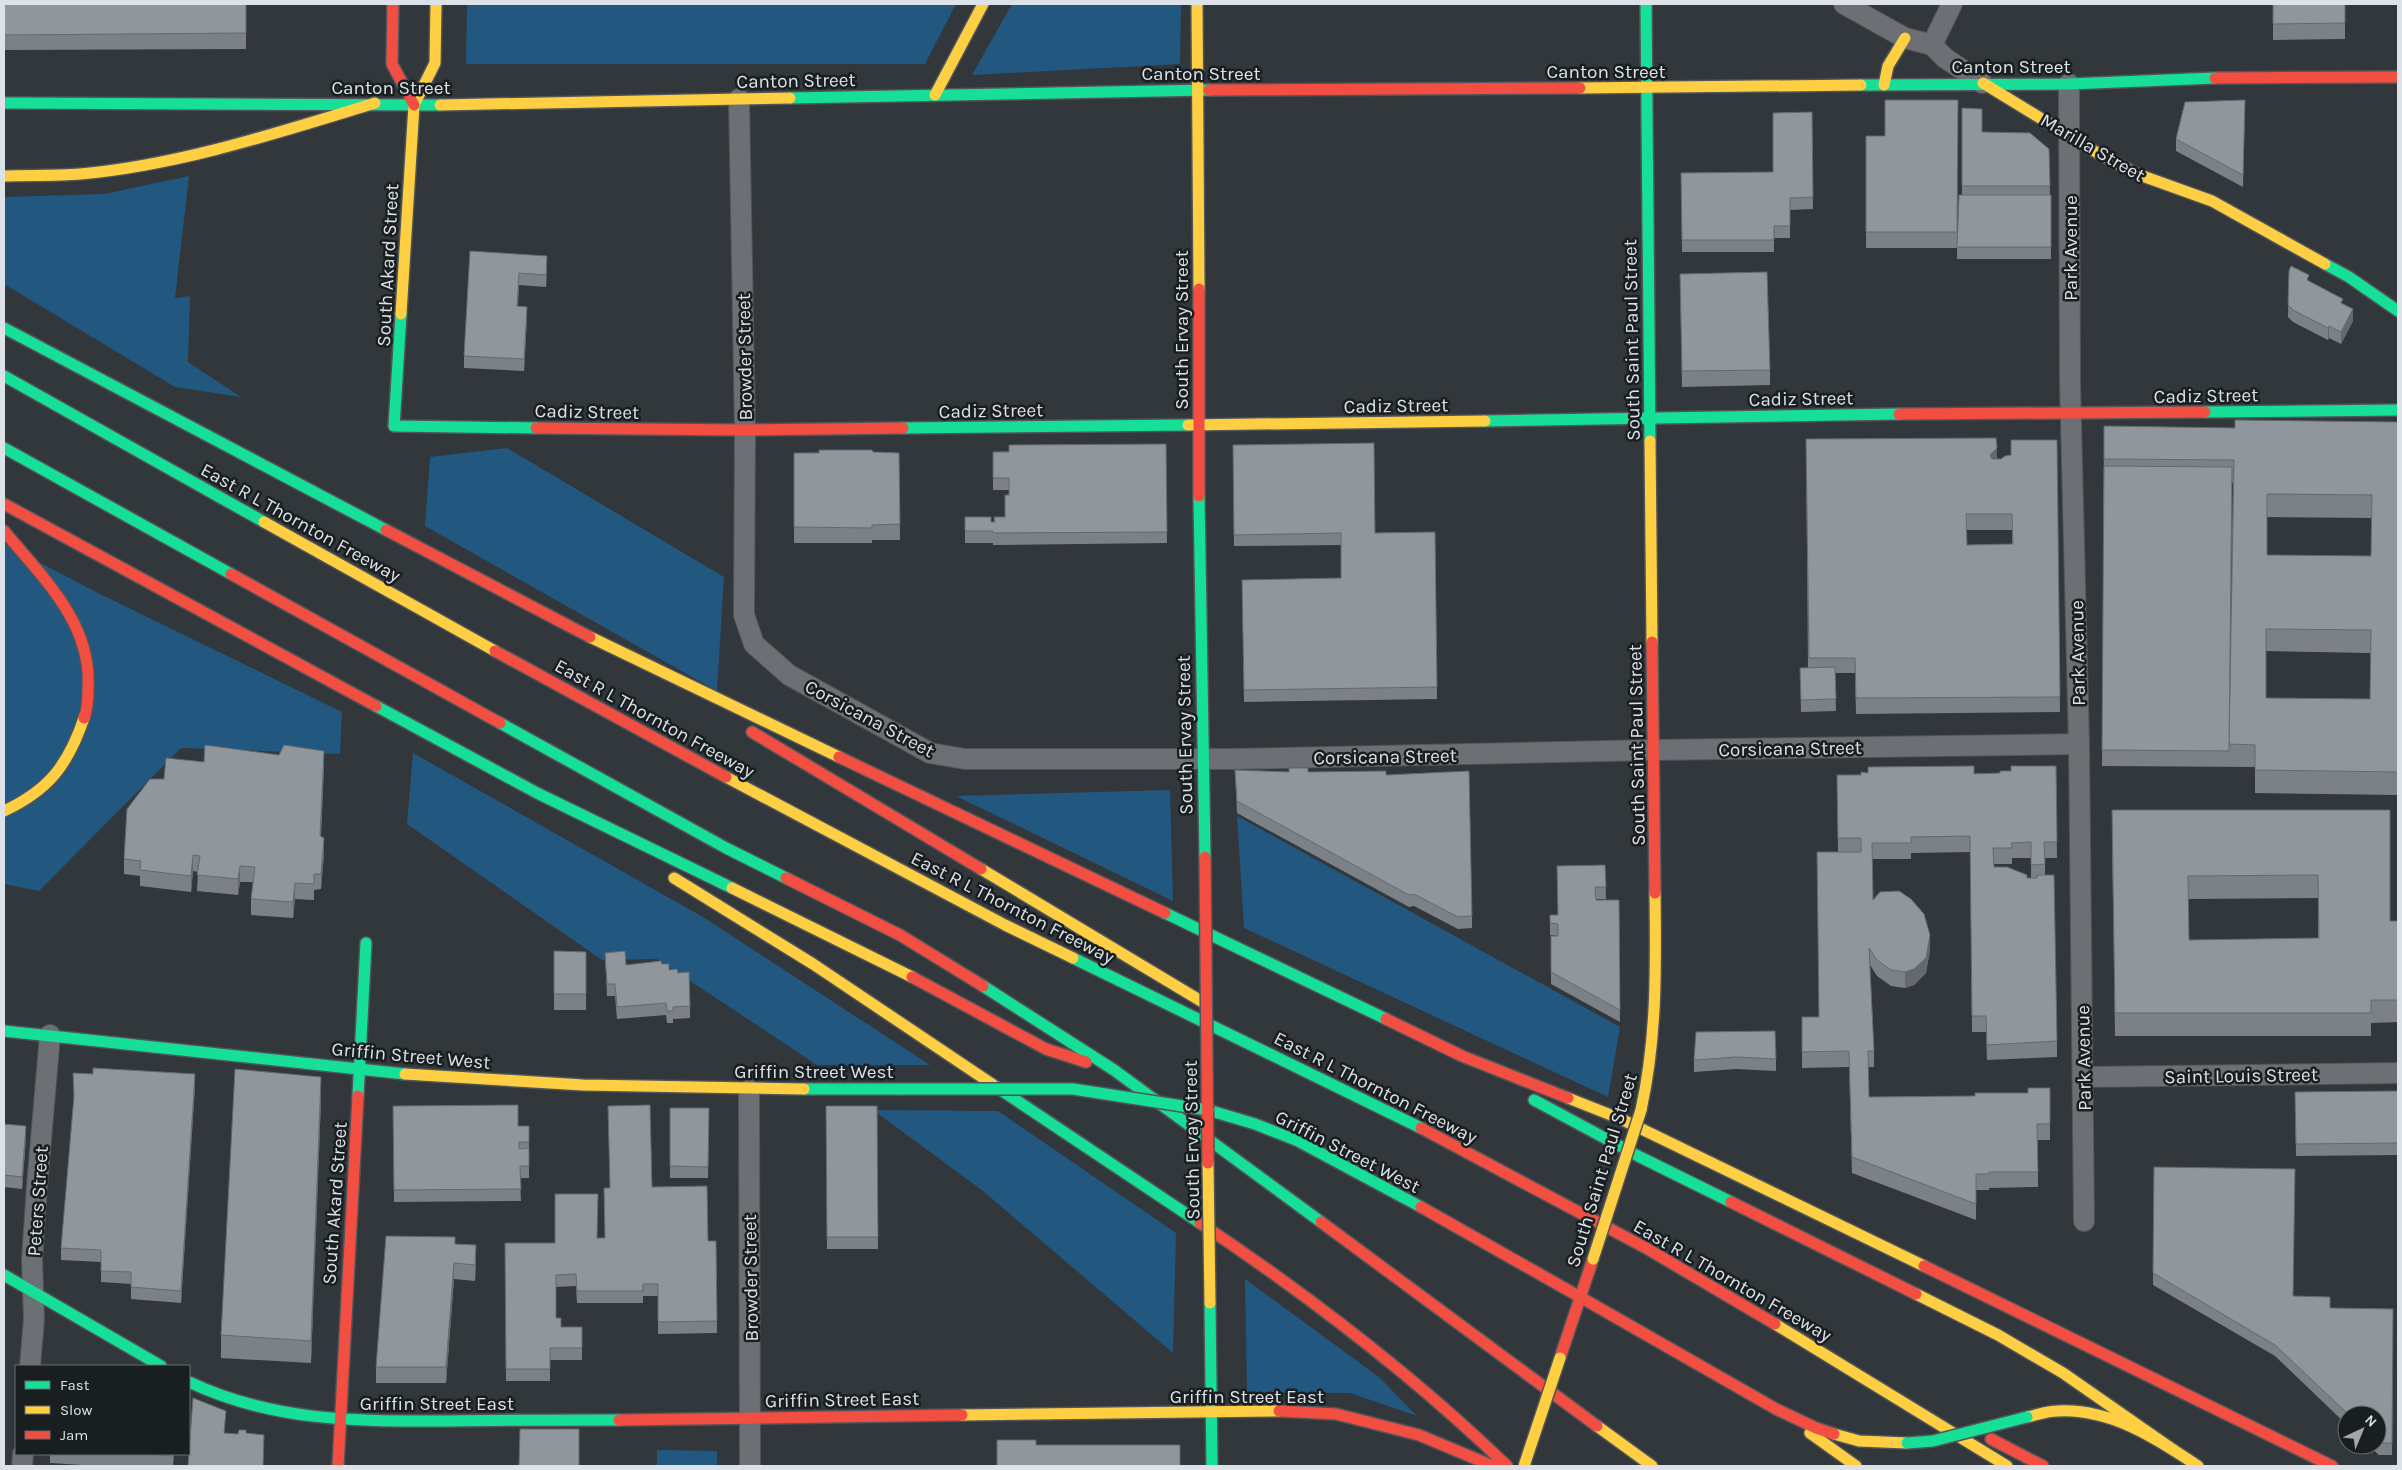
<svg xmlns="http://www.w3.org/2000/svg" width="2402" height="1470" viewBox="0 0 2402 1470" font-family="Karla,sans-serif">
  <rect width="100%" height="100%" fill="#32373b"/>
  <g fill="#225780">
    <path d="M467,4H956L925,64H466Z"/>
    <path d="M1012,4H1181L1180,64L972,75Z"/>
    <path d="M189,176L175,298L190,296L188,362L241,397L175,387L4,284V197L104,194Z"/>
    <path d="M507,448L724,577L717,691L425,526L430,457Z"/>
    <path d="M4,544L100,594L342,712L340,754L181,748L39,891L4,884Z"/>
    <path d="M413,753L703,917L930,1065H817L657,959L602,960L407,824Z"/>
    <path d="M1170,790L1173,901L956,796Z"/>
    <path d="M1237,816L1620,1027L1608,1097L1244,928Z"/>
    <path d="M873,1110L998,1111L1176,1233L1173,1353L983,1191Z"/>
    <path d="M1245,1279L1379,1377L1417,1416L1350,1393L1247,1392Z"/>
    <path d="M657,1450L717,1451V1466H657Z"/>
  </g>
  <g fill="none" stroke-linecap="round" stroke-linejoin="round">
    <defs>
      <g id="street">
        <path d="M1844,4L1905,38L1932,45L1945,58L1982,83"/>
        <path d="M1932,45L1952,4"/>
        <path d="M2069,84L2070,383L2079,744L2084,1221"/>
        <path d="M739,99L745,430L744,615L754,644L789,675L930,753L965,759H1233L1654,750L2079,744"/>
        <path d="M2083,1077L2398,1073"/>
        <path d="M749,1090L750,1466"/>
        <path d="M30,1366L34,1319L32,1259L37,1186L50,1035"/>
        <path d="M22,1466L23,1454"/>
      </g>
      <g id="fast">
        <path d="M1646,4L1650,441"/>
        <path d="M1861,85L2069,84L2215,78"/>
        <path d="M790,98L1209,90"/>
        <path d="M4,103L440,105"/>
        <path d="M2325,264L2349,277L2398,311"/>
        <path d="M401,314L394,426L536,428"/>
        <path d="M4,328L386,530"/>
        <path d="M4,376L264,522"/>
        <path d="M2205,412L2398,410"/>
        <path d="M1485,421L1899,414"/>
        <path d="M903,428L1188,425"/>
        <path d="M4,448L231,574"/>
        <path d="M1199,496L1205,857"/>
        <path d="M376,706L537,793L732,888"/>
        <path d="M500,723L726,848L786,878"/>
        <path d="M1165,913L1386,1019"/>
        <path d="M1073,958L1421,1128"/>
        <path d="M983,986L1114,1070L1321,1222"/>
        <path d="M4,1031L405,1074"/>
        <path d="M992,1084L1200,1223"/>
        <path d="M804,1089H898"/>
        <path d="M358,1096L366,943"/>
        <path d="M1534,1100L1640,1157L1731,1202"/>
        <path d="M1208,1110L1255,1124L1298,1141L1421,1207"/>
        <path d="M4,1275L161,1366"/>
        <path d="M1210,1303L1212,1466"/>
        <path d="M189,1382C274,1422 356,1421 449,1421C506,1420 563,1420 619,1420"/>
      </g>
      <g id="slow">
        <path d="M1197,4L1199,289"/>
        <path d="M1983,83L2094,151L2137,174L2212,201L2325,264"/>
        <path d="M1884,85L1888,66L1905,38"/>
        <path d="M1580,88L1861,85"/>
        <path d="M935,95L983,4"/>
        <path d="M440,105L790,98"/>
        <path d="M4,176C29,175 55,176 80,174C180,165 280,132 375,103"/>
        <path d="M401,314L414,105L435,63L436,4"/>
        <path d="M1188,425L1485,421"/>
        <path d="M1650,441L1652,642"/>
        <path d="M264,522L495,651"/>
        <path d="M590,637L839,757"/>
        <path d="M726,777L1005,925L1073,958"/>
        <path d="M4,811C49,790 68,765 84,718"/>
        <path d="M981,869L1206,1004"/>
        <path d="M674,878L813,964L992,1084"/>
        <path d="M732,888L912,977"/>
        <path d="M405,1074L583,1085L804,1089"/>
        <path d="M1568,1098L1621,1119L1924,1266"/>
        <path d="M1641,1110C1657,1038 1656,966 1655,893"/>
        <path d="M1916,1294L1998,1335L2063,1373L2175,1451"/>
        <path d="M1775,1324L2007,1466"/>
        <path d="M962,1415L1279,1411"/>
        <path d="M2027,1417C2037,1415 2047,1411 2057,1411C2110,1408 2156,1438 2198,1466"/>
        <path d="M1597,1426L1652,1466"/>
        <path d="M1810,1433L1856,1466"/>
        <path d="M1834,1434L1859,1441L1907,1443"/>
      </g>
      <g id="jam">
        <path d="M393,4L392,64L414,105"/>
        <path d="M2215,78L2398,77"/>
        <path d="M1209,90L1580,88"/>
        <path d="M1199,289V496"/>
        <path d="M1899,414L2205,412"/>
        <path d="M536,428L745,430L903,428"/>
        <path d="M4,504L376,706"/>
        <path d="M386,530L590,637"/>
        <path d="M4,531C43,578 92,623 88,688C88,698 88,709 84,718"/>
        <path d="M231,574L500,723"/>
        <path d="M1652,642L1655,893"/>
        <path d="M495,651L726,777"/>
        <path d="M752,732L981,869"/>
        <path d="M839,757L1165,913"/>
        <path d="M786,878L900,935L983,986"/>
        <path d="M912,977L1046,1049L1086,1062"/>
        <path d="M1386,1019L1462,1056L1568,1098"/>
        <path d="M1421,1128L1646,1248L1775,1324"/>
        <path d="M1731,1202L1916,1294"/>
        <path d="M1421,1207L1580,1297"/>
        <path d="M1321,1222L1597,1426"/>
        <path d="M1200,1223C1309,1296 1413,1375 1507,1466"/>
        <path d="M1924,1266L2332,1466"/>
        <path d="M1580,1297L1776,1409L1816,1428L1834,1434"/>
        <path d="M1560,1358L1593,1259"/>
        <path d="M1279,1411L1336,1414L1419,1435L1493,1466"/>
        <path d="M619,1420L962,1415"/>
        <path d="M1991,1439L2043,1466"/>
        <path d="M338,1466L358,1096"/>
      </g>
    </defs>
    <use href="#street" stroke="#51555a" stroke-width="22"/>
    <use href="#fast" stroke="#51555a" stroke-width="14"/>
    <use href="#slow" stroke="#51555a" stroke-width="14"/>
    <use href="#jam" stroke="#51555a" stroke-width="14"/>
    <use href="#street" stroke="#6c7074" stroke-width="20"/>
    <use href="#fast" stroke="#16e098" stroke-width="11"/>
    <use href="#slow" stroke="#ffcf43" stroke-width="11"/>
    <use href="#jam" stroke="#f24e42" stroke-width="11"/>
    <defs>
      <g id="fast-bridge">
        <path d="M898,1089H1073L1208,1110"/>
        <path d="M1907,1443L1933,1441L2027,1417"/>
      </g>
      <g id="slow-bridge">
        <path d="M1208,1163L1210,1303"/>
        <path d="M1593,1259L1641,1110"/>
        <path d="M1524,1466L1560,1358"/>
      </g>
      <path id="jam-bridge" d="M1205,857L1208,1163"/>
    </defs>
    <use href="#fast-bridge" stroke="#51555a" stroke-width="14" stroke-linecap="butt"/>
    <use href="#slow-bridge" stroke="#51555a" stroke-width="14" stroke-linecap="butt"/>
    <use href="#jam-bridge" stroke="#51555a" stroke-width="14" stroke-linecap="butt"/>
    <use href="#fast-bridge" stroke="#16e098" stroke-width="11"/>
    <use href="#slow-bridge" stroke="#ffcf43" stroke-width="11"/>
    <use href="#jam-bridge" stroke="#f24e42" stroke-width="11"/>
  </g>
  <g fill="#7b8186" fill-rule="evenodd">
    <path d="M4,4H246V49L4,50Z"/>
    <path d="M2273,4H2345V39L2273,40Z"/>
    <path d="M1958,100L1957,246L1962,195V108L1982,132L2049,149L2050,195H2051V259H1957V248H1866V136H1885Z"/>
    <path d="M2245,100L2243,187L2176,151V139Z"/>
    <path d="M1812,112L1813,209L1790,210V238H1774V252H1682L1681,173L1773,172Z"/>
    <path d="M470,251L547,268L546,287L519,285L518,306L527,319L524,371L464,368V356Z"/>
    <path d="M2289,271L2309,281L2343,304L2353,321L2341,344L2329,338L2328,340L2293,322L2288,317Z"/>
    <path d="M1680,274L1770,370V385L1682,387Z"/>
    <path d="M2398,422V795L2255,793V767L2102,766L2104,426L2235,428ZM2232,483H2233L2230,709ZM2267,517L2371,518V556L2267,555ZM2266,651L2370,653V699L2266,698Z"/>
    <path d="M1806,439L2001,459L2011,455L2057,440L2060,712L1856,714L1855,673H1835L1836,711L1801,712L1800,668H1808ZM1966,530H2012V544L1967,545Z"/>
    <path d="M1166,444L1167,543L993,545V543H965V517L994,522V517H1005L1009,495V490H993V452Z"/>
    <path d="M1233,445L1375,533L1435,532L1437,699L1244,702L1242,580L1341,578V545L1234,546Z"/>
    <path d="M873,452L899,453L900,540H872V543H794V453Z"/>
    <path d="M204,762L324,766L321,837L324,853L321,889L314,890V900L295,899L293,918L251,915V899L253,882H240L238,895L197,891L198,872L193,871L191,892L140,886V876L124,874V859L164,779Z"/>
    <path d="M2056,766L2057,858H2045V875L2057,1041V1057L1987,1060L1986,1032H1972L1970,852L1911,853V859H1872L1873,900L1930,950L1926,973L1914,985L1905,988L1891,986L1877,976L1870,965L1874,1051V1067H1868L1869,1097L1975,1096L2028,1093L2050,1088V1140H2038V1187L1989,1188V1190H1976V1220L1852,1173L1849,1067L1802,1068V1017H1819L1838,852L1837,775L2000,773L2011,771ZM2012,858H2031V878H2027L1994,867V864H2012Z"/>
    <path d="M1235,770L1386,775L1472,916V928L1458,929L1414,906L1409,907L1237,813Z"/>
    <path d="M2390,810V921H2398V1022L2371,1023V1036H2115L2112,833ZM2318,898V938L2189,940L2188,899Z"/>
    <path d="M1605,865L1606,899H1596V900H1619L1620,1022L1551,984V936H1558L1550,935V915H1558Z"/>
    <path d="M554,951L586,952V1010H554Z"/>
    <path d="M605,953L626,965L662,964L669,970L678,973L690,1006V1018L673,1019V1023H667L666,1015L617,1019L615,996H607Z"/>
    <path d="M1696,1032L1776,1059V1071L1736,1069L1694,1072V1060Z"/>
    <path d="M195,1086L181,1303L131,1299V1284L101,1282V1262L61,1260V1248Z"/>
    <path d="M2398,1091V1155L2296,1156L2295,1092Z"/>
    <path d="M321,1100L311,1363L221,1358V1335Z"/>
    <path d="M393,1106L518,1126H529V1178H520L521,1201L394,1202Z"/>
    <path d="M826,1106H877L878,1249H827Z"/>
    <path d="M670,1108H709L708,1178H670Z"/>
    <path d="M4,1124L26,1138L22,1189L4,1187Z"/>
    <path d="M2154,1167L2293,1296L2330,1308L2393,1309L2392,1455H2379L2368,1445H2377V1415H2347V1425L2275,1356L2153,1285Z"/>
    <path d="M652,1187L708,1241H716L717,1333L658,1334V1296H643V1303H577L576,1286L556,1287V1318L561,1327H582V1360H550V1381H506L505,1243H555L605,1238Z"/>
    <path d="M455,1244L476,1261L475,1281L454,1279L446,1383H376V1367Z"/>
    <path d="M50,1454H174L173,1466H98L50,1463Z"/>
  </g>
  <g fill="#64696d">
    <path d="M547,256V268L546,287V275Z"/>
    <path d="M519,273V285L517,318V306Z"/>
    <path d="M527,307V319L524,371V359Z"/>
    <path d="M2353,309V321L2341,344V332Z"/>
    <path d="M2329,326V338L2328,340V328Z"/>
    <path d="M1997,448V464L1990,471V455Z"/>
    <path d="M324,751V766L320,852V836Z"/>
    <path d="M324,838V853L321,889V874Z"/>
    <path d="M193,855V871L191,892V876Z"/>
    <path d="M240,866V882L238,895V879Z"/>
    <path d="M295,883V899L293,918V902Z"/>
    <path d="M1930,935V950L1926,973L1914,985L1905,988V972Z"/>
    <path d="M195,1074V1086L181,1303V1291Z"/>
    <path d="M321,1077V1100L311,1363V1341Z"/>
    <path d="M26,1126V1138L22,1189V1177Z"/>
    <path d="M476,1245V1261L475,1281V1265Z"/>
    <path d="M454,1263V1279L446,1383V1367Z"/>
  </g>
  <g fill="#8f969c" stroke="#64696d" fill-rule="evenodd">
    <path d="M4,4H246V33L4,35Z"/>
    <path d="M2273,4H2345V23L2273,24Z"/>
    <path d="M1885,100H1958L1957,232H1866V136H1885Z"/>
    <path d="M2245,100L2243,175L2176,139L2185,102Z"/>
    <path d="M1962,108L1982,109V132L2030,133L2049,149L2050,186H1962Z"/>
    <path d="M1812,112L1813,197L1790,198V226H1774V240H1682L1681,173L1773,172V113Z"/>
    <path d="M1959,195H2051V247H1957Z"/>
    <path d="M470,251L547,256L546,275L519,273L517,306L527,307L524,359L464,356Z"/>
    <path d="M2291,266L2309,275L2307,280L2343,299L2341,303L2353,309L2341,332L2329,326L2328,328L2293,310L2288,305L2289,271Z"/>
    <path d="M1767,272L1770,370L1682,371L1680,274Z"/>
    <path d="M2235,420L2398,422V772L2255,770V745L2229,744L2234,460L2104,459V426L2235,428ZM2267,494L2372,495L2371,556L2267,555ZM2266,629L2371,630L2370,699L2266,698Z"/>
    <path d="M1996,438L1997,448L1990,455L1992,459H2001L2005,456L2011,455V440H2057L2060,697L1856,698L1855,658H1809L1806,439ZM1966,514H2012L2013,544L1967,545Z"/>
    <path d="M1374,443L1375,533L1435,532L1437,687L1244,690L1242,580L1341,578V533L1234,535L1233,445Z"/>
    <path d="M1166,444L1167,532L993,533V531H965V517H991V522H995L994,517H1005V495H1009V478H993V452H1009V445Z"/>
    <path d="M819,450H872L873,452L899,453L900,524L872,525V528L794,527V453H819Z"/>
    <path d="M2104,466L2232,467L2229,751L2102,750Z"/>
    <path d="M1835,667L1836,699L1801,700L1800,668Z"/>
    <path d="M205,745L279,755L284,745L324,751L320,836L324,838L321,874H314V884L295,883L293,902L251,899L255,867L240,866L238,879L197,875L200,856L193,855L191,876L140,870L141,861L124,859L127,809L150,779H164L166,758L204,762Z"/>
    <path d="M1974,766V774L2000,773V771H2011V766H2056L2057,842H2044L2045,864L2031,865V842L2011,843L2012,848H1993L1994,867H2007L2027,875V878H2037V875H2054L2057,1041L1987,1045L1986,1016H1972L1970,836L1911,837V843H1872L1873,900L1880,892L1899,891L1911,899L1924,914L1930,935L1926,958L1914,969L1905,972L1891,970L1877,960L1869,948L1874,1051H1868L1869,1097L1975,1096V1093H2028V1088H2050V1124H2037L2038,1172H1989V1174H1976V1204L1852,1157L1849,1051L1802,1052V1017H1819L1817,852H1861V838H1838L1837,775H1861V772L1868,773V767Z"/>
    <path d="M1289,768H1308V772L1386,771V775L1469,771L1472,916L1458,917L1414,894L1409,895L1237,801L1235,770L1289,772Z"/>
    <path d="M2112,810H2390V921H2398V1000H2371V1013H2115ZM2318,875L2319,938L2189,940L2188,876Z"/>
    <path d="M1605,865L1606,887H1595L1596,900H1619L1620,1010L1551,972V936H1558V924L1550,923V915H1558L1557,866Z"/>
    <path d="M554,951L586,952V994H554Z"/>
    <path d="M625,951L626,965L661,961L662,964H669V970L677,969L678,973L689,972L690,1006L673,1007V1011H667L666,1003L617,1007L615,984H607L605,953Z"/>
    <path d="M1775,1031L1776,1059L1736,1057L1694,1060L1696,1032Z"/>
    <path d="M93,1068L195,1074L181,1291L131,1287V1272L101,1271V1250L61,1248L74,1096L73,1073L93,1074Z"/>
    <path d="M235,1069L321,1077L311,1341L221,1335Z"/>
    <path d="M2398,1091V1143L2296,1144L2295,1092Z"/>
    <path d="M518,1105V1126H529V1142H519V1149L529,1148V1166H520L521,1189L394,1190L393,1106Z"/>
    <path d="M650,1105L652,1187L707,1186L708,1241H716L717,1321L658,1322V1284H643V1291H577L576,1274L556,1275V1318H561V1327H582V1348H550V1369H506L505,1243H555V1194H598L597,1238H605L604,1188H610L608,1106Z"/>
    <path d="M826,1106H877L878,1237H827Z"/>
    <path d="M670,1108H709L708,1167L670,1166Z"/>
    <path d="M4,1124L26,1126L22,1177L4,1175Z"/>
    <path d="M2154,1167L2295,1169L2293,1296L2330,1297V1308L2393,1309L2392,1443H2379L2377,1442V1415H2349L2275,1345L2153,1273Z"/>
    <path d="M386,1236L455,1237V1244L476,1245L475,1265L454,1263L446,1367H376Z"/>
    <path d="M193,1398L226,1411L224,1433L238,1434L239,1430H246V1433L264,1435L263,1466H188Z"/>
    <path d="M520,1429H579V1466H519Z"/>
    <path d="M997,1440H1036V1445H1180V1466H997Z"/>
    <path d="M143,1454H173V1456Z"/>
  </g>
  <g text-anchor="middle" stroke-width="5" stroke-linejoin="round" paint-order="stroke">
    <g font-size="19" fill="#dce2e8" stroke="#191e21">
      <text x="2011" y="73">Canton Street</text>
      <text x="1606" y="78">Canton Street</text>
      <text x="1201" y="80">Canton Street</text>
      <text transform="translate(796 80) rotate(-1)" y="7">Canton Street</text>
      <text x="391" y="94">Canton Street</text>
      <text transform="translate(2093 147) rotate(30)" y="7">Marilla Street</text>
      <text transform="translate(2070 248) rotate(-90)" y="7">Park Avenue</text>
      <text transform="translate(387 265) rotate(-87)" y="7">South Akard Street</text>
      <text transform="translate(1181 330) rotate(-90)" y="7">South Ervay Street</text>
      <text transform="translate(1631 340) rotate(-91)" y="7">South Saint Paul Street</text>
      <text transform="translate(744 357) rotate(-91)" y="7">Browder Street</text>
      <text transform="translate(2206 395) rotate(-1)" y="7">Cadiz Street</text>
      <text transform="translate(1801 398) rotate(-1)" y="7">Cadiz Street</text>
      <text transform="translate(1396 405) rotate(-1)" y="7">Cadiz Street</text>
      <text transform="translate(991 410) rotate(-1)" y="7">Cadiz Street</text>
      <text transform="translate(587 411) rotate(1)" y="7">Cadiz Street</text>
      <text transform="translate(301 522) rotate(29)" y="7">East R L Thornton Freeway</text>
      <text transform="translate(2077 653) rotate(-91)" y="7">Park Avenue</text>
      <text transform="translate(655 718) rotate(29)" y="7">East R L Thornton Freeway</text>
      <text transform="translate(870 718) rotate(28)" y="7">Corsicana Street</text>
      <text transform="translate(1184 735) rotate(-91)" y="7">South Ervay Street</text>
      <text transform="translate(1636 745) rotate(-91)" y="7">South Saint Paul Street</text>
      <text transform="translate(1790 748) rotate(-1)" y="7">Corsicana Street</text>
      <text transform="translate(1385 756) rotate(-1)" y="7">Corsicana Street</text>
      <text transform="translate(1013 907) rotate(27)" y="7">East R L Thornton Freeway</text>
      <text transform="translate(411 1055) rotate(5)" y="7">Griffin Street West</text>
      <text transform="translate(2083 1058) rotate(-91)" y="7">Park Avenue</text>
      <text x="814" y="1078">Griffin Street West</text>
      <text transform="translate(2241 1075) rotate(-1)" y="7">Saint Louis Street</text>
      <text transform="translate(1376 1087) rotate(27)" y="7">East R L Thornton Freeway</text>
      <text transform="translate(1191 1140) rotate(-91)" y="7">South Ervay Street</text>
      <text transform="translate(1348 1151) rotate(27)" y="7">Griffin Street West</text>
      <text transform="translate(1601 1170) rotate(-73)" y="7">South Saint Paul Street</text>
      <text transform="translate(37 1201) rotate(-86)" y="7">Peters Street</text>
      <text transform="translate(334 1203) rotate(-86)" y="7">South Akard Street</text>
      <text transform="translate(750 1278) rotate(-91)" y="7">Browder Street</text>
      <text transform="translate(1733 1280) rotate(30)" y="7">East R L Thornton Freeway</text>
      <text x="1247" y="1403">Griffin Street East</text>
      <text transform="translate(842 1399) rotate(-1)" y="7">Griffin Street East</text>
      <text x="437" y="1410">Griffin Street East</text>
    </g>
  </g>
  <rect width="2402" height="1470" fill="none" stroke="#dce2e8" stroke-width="10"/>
  <rect x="15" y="1365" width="175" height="90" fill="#191e21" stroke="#676c71"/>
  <rect x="25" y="1381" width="25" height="8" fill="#16e098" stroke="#676c71"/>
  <text x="60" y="1390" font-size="15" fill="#dce2e8">Fast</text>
  <rect x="25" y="1406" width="25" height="8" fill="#ffcf43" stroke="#676c71"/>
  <text x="60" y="1415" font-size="15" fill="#dce2e8">Slow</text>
  <rect x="25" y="1431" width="25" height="8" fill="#f24e42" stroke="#676c71"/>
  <text x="60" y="1440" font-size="15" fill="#dce2e8">Jam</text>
  <g transform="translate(2362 1430) rotate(44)"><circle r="24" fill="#191e21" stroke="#676c71"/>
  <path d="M0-4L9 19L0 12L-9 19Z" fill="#a0a6ab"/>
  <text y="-8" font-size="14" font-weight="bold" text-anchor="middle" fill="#dce2e8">N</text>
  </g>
</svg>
